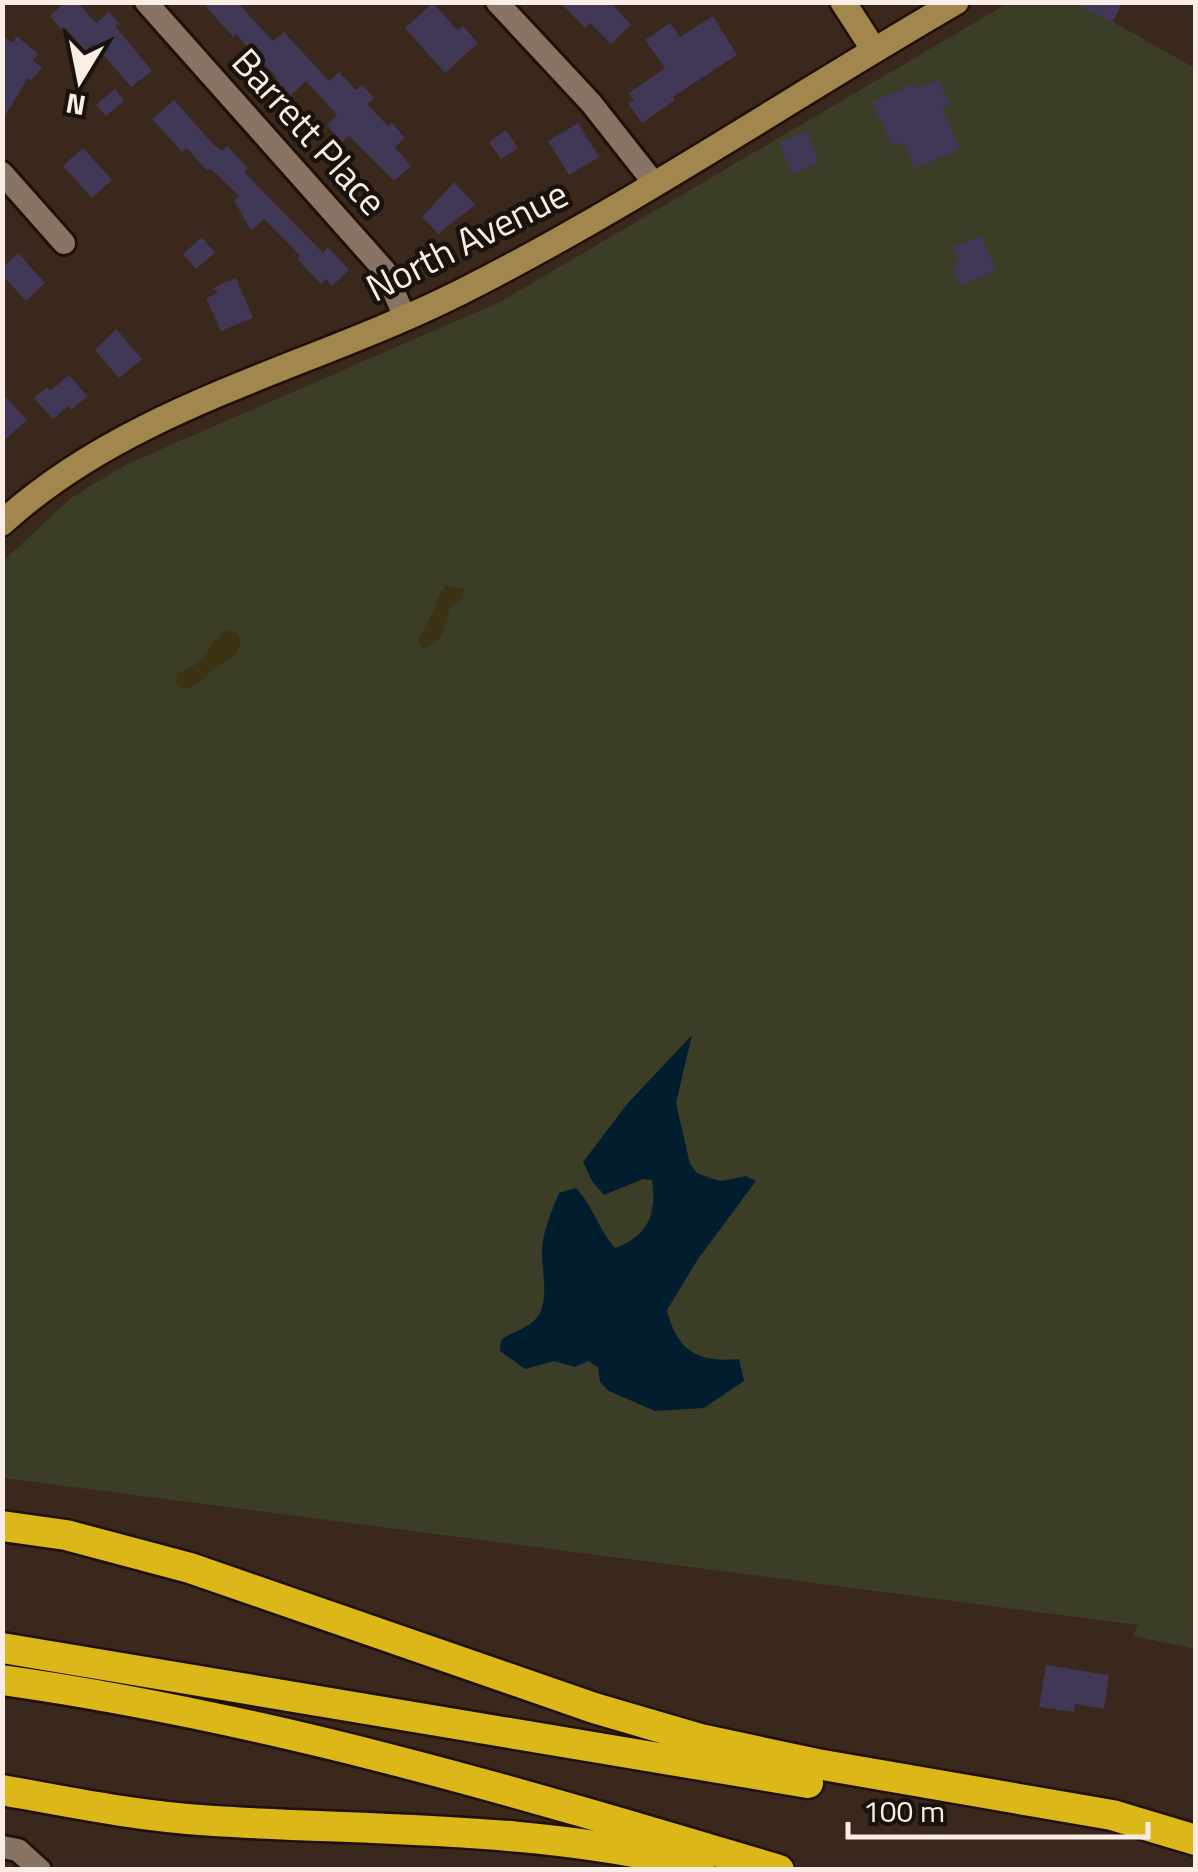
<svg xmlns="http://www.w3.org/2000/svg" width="1198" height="1872" viewBox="0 0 1198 1872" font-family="'Titillium Web',sans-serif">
  <rect width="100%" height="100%" fill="#39281b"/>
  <path fill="#3b3d27" d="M1008,3H1079L1195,68V1649L1133,1636L1138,1625L3,1478V561L71,498L127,464L500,302Z"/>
  <g fill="#3b3313">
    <path d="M446,585L464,589L463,598L449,609C446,625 443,643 424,648L417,641C420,633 426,627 430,618C436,606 437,595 446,585Z"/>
    <path d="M232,630L238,634L241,644L236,654L188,689L181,688L176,682L178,673L197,664L223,631Z"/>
  </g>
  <path fill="#021e2e" d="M692,1035L676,1103L690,1164L697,1173L710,1178L722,1181L746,1176L756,1181L698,1259L667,1310C677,1351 698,1363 739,1359L744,1381L704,1408L655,1411L609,1391L600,1382L598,1367L588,1361L575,1367L554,1361L525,1369L500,1351L501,1340C513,1331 533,1327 540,1313C549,1293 541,1268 542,1248C544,1228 552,1211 559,1193L576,1188C595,1209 598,1229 615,1248C648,1236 657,1215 652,1180L643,1179L604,1195L592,1181L583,1162L628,1103Z"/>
  <g fill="#413757">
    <path d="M65,2H77L96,23L109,12L119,23L115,26L152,71L131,87L94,44L85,51L65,27L62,30L50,16Z"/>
    <path d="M202,2H237L273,41L284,32L329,81L339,72L356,90L362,85L374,98L367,104L388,126L392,123L405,138L395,147L411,166L394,181L349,136L342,142L327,125L337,115L306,81L289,97L274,81L277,78L246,45L236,34L233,37Z"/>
    <path d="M560,2H610L631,25L611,44L590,23L585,28Z"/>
    <path d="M1074,2H1123L1112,23Z"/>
    <path d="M433,3L458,31L463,26L478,43L445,73L405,28Z"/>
    <path d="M713,16L737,55L673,97L675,100L642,123L628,103L634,100L629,93L665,68L645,40L670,23L680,37Z"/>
    <path d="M2,35L12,43L17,36L38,54L33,60L42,68L31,80L28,78L2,121Z"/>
    <path d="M938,79L950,105L942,108L960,149L915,169L903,142L892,146L872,102L913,84L916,89Z"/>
    <path d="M115,89L124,101L106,116L96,105Z"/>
    <path d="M174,100L213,144L222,151L227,146L248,168L244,172L323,253L328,247L349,270L332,286L326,279L321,284L297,259L300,256L264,219L251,231L234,200L239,196L211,169L207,171L187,148L182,152L152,119Z"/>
    <path d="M578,123L599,157L569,175L548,141Z"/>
    <path d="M506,130L518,148L501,159L489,142Z"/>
    <path d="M806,131L819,162L793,174L779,143Z"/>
    <path d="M83,148L112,180L92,198L63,166Z"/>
    <path d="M454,182L475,205L438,234L422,217Z"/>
    <path d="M981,236L996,270L960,286L952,267L959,264L952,248Z"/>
    <path d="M202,237L215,253L196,269L183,254Z"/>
    <path d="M18,253L45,283L26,301L2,275V268Z"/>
    <path d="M236,278L253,318L221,331L206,298L218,293L213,288Z"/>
    <path d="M116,329L142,359L119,378L95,350Z"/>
    <path d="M69,375L87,396L71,410L68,406L53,419L34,398L47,387L50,391Z"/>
    <path d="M2,393L27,420L2,442Z"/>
    <path d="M1046,1665L1109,1675L1104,1709L1075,1704L1074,1712L1039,1707Z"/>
  </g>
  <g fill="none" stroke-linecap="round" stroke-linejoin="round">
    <defs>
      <g id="street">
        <path d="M146,2L385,271L405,318"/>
        <path d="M497,2L591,103L654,183"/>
        <path d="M2,173L64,243"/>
        <path d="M2,1847L18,1850L40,1870"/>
      </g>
      <g id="secondary">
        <path d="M843,2L874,50"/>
        <path d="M2,523C130,406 307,369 459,293C630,207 790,98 956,2"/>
      </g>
      <g id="highway">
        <path d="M2,1526L66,1535L190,1568L594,1708L700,1739L817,1764L1112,1815L1196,1840"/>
        <path d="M2,1648L808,1783"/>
        <path d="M2,1680C271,1718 521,1793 779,1870"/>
        <path d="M2,1790C73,1803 143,1817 214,1821C376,1831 540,1826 699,1866"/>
      </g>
    </defs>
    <use href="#street" stroke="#201005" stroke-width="28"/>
    <use href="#secondary" stroke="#201005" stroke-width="30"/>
    <use href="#highway" stroke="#201005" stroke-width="35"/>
    <use href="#street" stroke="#887364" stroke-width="22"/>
    <use href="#secondary" stroke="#a1874e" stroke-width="25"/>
    <use href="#highway" stroke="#dbb71a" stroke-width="30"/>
  </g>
  <g text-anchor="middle" stroke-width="9" stroke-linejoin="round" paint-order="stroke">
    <g font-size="38" fill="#f9ede5" stroke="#1a120d">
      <text transform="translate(309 132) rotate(48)" y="13">Barrett Place</text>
      <text transform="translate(467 241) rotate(-27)" y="13">North Avenue</text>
    </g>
  </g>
  <rect width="1198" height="1872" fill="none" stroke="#f9ede5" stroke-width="10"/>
  <g transform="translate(80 80) rotate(190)" stroke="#1a120d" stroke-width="8" paint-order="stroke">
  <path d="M0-8L18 38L0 25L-18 38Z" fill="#f9ede5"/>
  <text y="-15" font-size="28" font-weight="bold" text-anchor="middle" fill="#f9ede5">N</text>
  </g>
  <path d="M848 1822v15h300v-15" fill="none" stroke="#f9ede5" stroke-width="5"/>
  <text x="863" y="1822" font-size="30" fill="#f9ede5" stroke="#1a120d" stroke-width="8" paint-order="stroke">100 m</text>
</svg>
